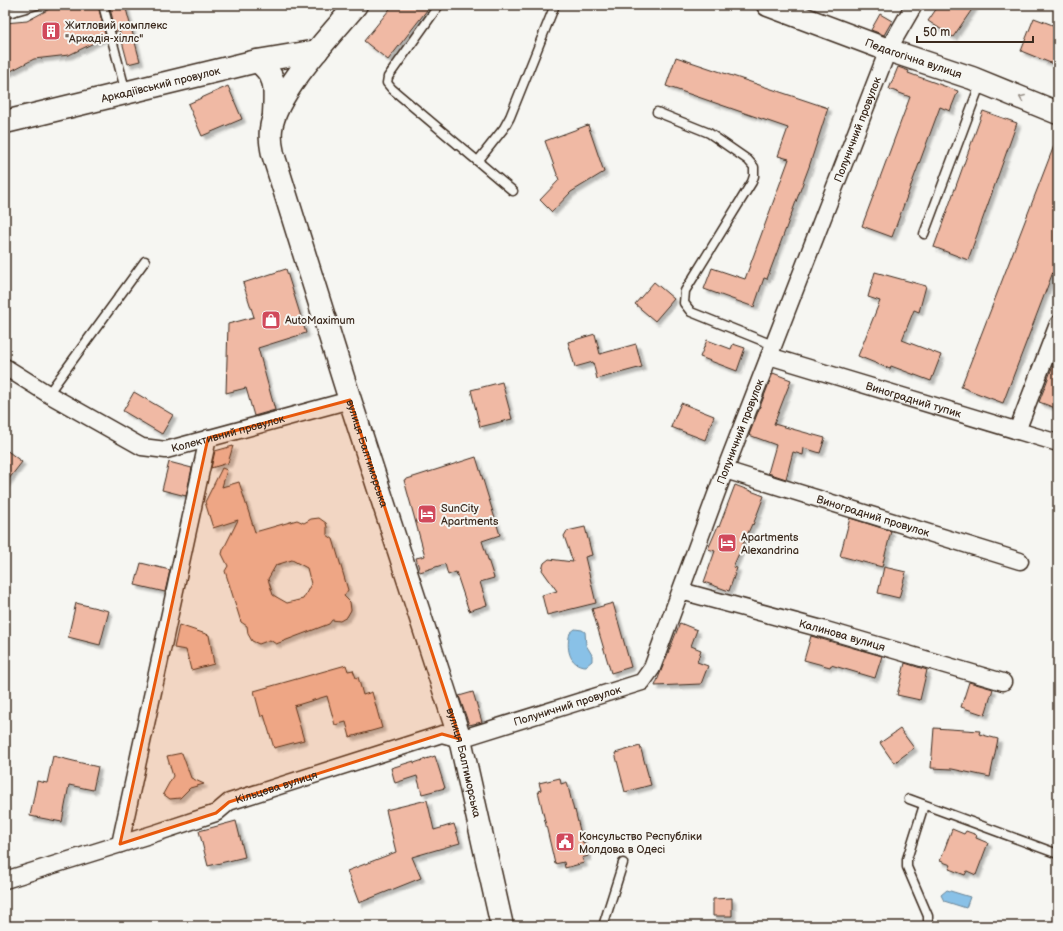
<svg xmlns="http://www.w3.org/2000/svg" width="1063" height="931" viewBox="0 0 1063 931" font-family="'Balsamiq Sans',sans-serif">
  <defs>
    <filter id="shadow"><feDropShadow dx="3.5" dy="3.5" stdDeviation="1" flood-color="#0004"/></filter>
  </defs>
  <rect width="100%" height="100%" fill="#f6f6f2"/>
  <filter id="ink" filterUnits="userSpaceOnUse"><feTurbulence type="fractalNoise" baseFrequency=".025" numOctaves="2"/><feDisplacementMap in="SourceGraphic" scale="8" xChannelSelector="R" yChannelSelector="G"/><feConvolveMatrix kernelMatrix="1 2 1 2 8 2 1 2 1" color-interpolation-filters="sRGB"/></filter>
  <g filter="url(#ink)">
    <g fill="#89c1e7" stroke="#6a8597">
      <path d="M575,629L582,630L585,632L586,645L592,655V661L586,666C568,666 566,646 570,633Z"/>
      <path d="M947,890L970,897L966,908L944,901L941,895Z"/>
    </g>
    <g fill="#f0b9a4" stroke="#3b2a1e" fill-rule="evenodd" filter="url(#shadow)">
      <path d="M68,5H98L106,37L69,55L34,59L5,74V23L27,21L55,6Z"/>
      <path d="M109,5H125L140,61L128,64L119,30L116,32Z"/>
      <path d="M393,5H431L388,60L364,41Z"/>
      <path d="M939,5H975L953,37L928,21Z"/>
      <path d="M880,14L892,21L884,35L871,30Z"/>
      <path d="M1034,18L1058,27V66L1021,51Z"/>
      <path d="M676,57L828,108L809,167L767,279L764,278L754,307L704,289L712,268L745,279L789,159L778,156L788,128L666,86Z"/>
      <path d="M898,67L909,71L908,73L958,91L950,111L940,107L892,237L862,226L910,97L889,89Z"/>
      <path d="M228,86L242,119L202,136L188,104Z"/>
      <path d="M983,111L1017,123L968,260L934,247Z"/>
      <path d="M588,125L604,172L571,192L552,212L540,200L559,180L545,141Z"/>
      <path d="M1057,138H1058V259L1003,403L961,387Z"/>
      <path d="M286,269L306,333L258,348L275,410L254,416L246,388L226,393L228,324L254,317L243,283Z"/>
      <path d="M875,272L926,286L919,312L914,310L902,340L941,355L931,381L891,366L890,369L858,356L880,301L868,297Z"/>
      <path d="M654,282L674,299L655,321L635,304Z"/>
      <path d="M595,334L600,354L636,344L642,367L597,379L593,362L575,367L568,342Z"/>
      <path d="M707,340L731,349L733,344L745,348L737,371L700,357Z"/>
      <path d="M1057,355H1058V409L1039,402Z"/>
      <path d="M773,373L791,380L774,424L825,438L820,453L804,448L803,455L793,452L786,479L768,473L776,445L749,435Z"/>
      <path d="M502,382L512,419L480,427L471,390Z"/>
      <path d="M134,392L173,415L162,434L123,411Z"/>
      <path d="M681,403L714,416L705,440L671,427Z"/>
      <path d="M233,446L228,463L211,468L215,451Z"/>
      <path d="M5,449L22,462L5,484Z"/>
      <path d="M476,457L500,535L482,541L494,578L480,582L487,605L469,611L456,572L448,575L445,564L420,572L416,558L425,556L404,480Z"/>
      <path d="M169,462L192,468L186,496L162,490Z"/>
      <path d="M222,468L227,470L222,487L239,482L255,532L297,520L304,523L311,519L319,518L326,523L327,527V535L333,539L348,590L344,596L350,602L351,610L347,617L340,621L332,620L329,624L276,644L270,640L259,644L252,641L248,634L247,626L241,622L225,571L228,566L222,554L223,550L238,520L213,528L205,502ZM292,560L307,568L311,584L303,599L287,603L273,595L268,579L276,565Z"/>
      <path d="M735,485L764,496L753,525L752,524L733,567L737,568L729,591L704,582L715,551L708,549L718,526L719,527Z"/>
      <path d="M850,518L891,531L882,567L840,556Z"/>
      <path d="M585,527L592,555L585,557L596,603L547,615L542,595L557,591L542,570L544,563L549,559L573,562L564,536L567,531Z"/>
      <path d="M141,563L170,570L165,592L135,585Z"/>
      <path d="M884,567L906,572L899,598L878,593Z"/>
      <path d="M76,603L109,611L100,645L68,637Z"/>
      <path d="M613,603L631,667L611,673L592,609Z"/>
      <path d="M680,623L697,630L691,646L701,650L697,662L708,666L701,684L655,686Z"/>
      <path d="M179,625L209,635L214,664L191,670L186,650L174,648Z"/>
      <path d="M811,636L882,656L875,678L831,665L830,667L804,660Z"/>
      <path d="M905,663L927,670L920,700L897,695Z"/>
      <path d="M346,665L348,671L353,670L356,678L358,677L363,695L372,692L382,728L350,737L346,722L335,725L327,696L294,706L304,740L274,748L264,715L261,717L254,691Z"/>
      <path d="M969,682L993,689L985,715L961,707Z"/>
      <path d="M473,692L482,722L469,725L459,696Z"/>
      <path d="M934,728L980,731L979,734L998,739L990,777L952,769L931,768Z"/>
      <path d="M900,729L914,748L894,763L880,743Z"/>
      <path d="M640,746L651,785L625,792L615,753Z"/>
      <path d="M182,753L191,778L204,784L190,788L180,798L170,799L163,794L173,776L167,756Z"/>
      <path d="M53,756L98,767L93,790L69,785L62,822L30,816L37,781L47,783Z"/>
      <path d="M435,756L445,788L422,794L417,776L395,783L391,768L414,761V763Z"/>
      <path d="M560,778L561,784L567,782L574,811L575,810L583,843L584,842L588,856L582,858L584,863L565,868L564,862L555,864L538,791L541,790L539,783Z"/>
      <path d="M427,800L434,830L454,824L460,843L412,857L421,878L359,903L347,871L396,852L386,810Z"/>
      <path d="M236,821L245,857L208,866L199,831Z"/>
      <path d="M952,829L964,834L966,831L977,835L976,838L988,843L976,875L967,871L965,875L949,869L951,865L940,861Z"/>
      <path d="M732,898V916H713V899Z"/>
    </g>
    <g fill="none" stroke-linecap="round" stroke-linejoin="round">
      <defs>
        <g id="lane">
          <path d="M103,5L126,93"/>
          <path d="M439,5L388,77L387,83L392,89L513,191"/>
          <path d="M5,14L37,5"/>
          <path d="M657,112L709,133L748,160L754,167V176L752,182L685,291L684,303L691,312L773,345"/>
          <path d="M478,161L504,128L510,117L555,5"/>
          <path d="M924,234L981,82"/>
          <path d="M48,394L145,261"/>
          <path d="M909,799L1058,854"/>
          <path d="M924,805L907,859V867L928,916V926"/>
          <path d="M603,926L623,863"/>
        </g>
        <g id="street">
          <path id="s1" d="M769,356L1058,443"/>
          <path id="s2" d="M5,367L48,394L142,447L166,450L350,400"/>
          <path d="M1017,431L1058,324"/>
          <path id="s3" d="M725,470L1020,561"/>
          <path id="s4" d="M681,591L826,630L1003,682"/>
          <path d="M120,844L208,438"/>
          <path id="s5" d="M5,880L156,833L216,813L229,802L442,734L460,739L642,682L652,668L725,470L888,50L914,5"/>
        </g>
        <g id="secondary">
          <path id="s6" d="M356,5C332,34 275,93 271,129C270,137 271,145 273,154L350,400L460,739L502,926"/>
          <path id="s7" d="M768,5L888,50L972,78L1058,113"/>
          <path d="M257,61C278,76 275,90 274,114"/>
          <path id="s8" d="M5,122L257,61L317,51"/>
        </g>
      </defs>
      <use href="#lane" stroke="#3b2a1e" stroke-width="11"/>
      <use href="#street" stroke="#3b2a1e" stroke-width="19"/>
      <use href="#secondary" stroke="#3b2a1e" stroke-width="25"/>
      <use href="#lane" stroke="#f6f6f2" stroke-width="8"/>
      <use href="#street" stroke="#f6f6f2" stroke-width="16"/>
      <use href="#secondary" stroke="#f6f6f2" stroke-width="22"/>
    </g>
    <defs><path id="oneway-chevron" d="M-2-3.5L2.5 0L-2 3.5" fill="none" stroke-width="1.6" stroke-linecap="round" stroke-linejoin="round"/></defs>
    <use stroke="#989088" href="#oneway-chevron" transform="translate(1022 98) rotate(-158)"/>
  </g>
  <path fill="#e8590c" fill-opacity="0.2" stroke="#e8590c" stroke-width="3" stroke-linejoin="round" d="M350,400L460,739L442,734L229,802L216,813L120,844L208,438Z"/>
  <defs>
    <symbol id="building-square" viewBox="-11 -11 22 22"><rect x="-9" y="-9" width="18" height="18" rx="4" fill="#d1495b" stroke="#f6f6f2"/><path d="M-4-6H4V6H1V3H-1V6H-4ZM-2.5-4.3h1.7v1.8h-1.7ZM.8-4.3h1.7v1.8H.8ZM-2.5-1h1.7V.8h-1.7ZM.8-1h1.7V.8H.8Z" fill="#fff"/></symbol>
    <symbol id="shop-square" viewBox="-11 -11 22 22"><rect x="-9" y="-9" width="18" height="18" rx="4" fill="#d1495b" stroke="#f6f6f2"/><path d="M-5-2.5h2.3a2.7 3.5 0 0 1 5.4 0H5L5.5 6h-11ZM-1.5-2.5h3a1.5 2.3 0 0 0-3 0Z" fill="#fff"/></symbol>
    <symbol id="hotel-square" viewBox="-11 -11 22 22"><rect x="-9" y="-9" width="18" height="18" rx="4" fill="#d1495b" stroke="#f6f6f2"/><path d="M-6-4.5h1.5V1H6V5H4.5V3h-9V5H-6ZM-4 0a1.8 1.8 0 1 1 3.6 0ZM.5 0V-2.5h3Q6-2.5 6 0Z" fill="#fff"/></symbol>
    <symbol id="civic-square" viewBox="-11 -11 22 22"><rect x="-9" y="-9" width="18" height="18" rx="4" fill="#d1495b" stroke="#f6f6f2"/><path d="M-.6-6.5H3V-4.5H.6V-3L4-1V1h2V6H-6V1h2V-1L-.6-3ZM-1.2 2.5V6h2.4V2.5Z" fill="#fff"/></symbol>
  </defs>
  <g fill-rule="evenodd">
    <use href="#building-square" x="40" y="20" width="22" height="22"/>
    <use href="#shop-square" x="260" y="309" width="22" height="22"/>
    <use href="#hotel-square" x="416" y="503" width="22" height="22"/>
    <use href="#hotel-square" x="716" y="532" width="22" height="22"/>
    <use href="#civic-square" x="554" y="831" width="22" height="22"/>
  </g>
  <g text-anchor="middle" stroke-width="4" stroke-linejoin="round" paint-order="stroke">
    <g font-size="11" fill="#3b2a1e" stroke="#f6f6f2" text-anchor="start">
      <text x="65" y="29">Житловий комплекс<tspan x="65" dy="13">"Аркадія-хіллс"</tspan></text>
      <text x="285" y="324">AutoMaximum</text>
      <text x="441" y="512">SunCity<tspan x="441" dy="13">Apartments</tspan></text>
      <text x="741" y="541">Apartments<tspan x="741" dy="13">Alexandrina</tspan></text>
      <text x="579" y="840">Консульство Республіки<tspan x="579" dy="13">Молдова в Одесі</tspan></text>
    </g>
    <g font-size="11" fill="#3b2a1e" stroke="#f6f6f2">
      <text dy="4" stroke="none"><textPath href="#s7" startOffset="155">Педагогічна вулиця</textPath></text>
      <text dy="4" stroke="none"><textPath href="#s8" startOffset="160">Аркадіївський провулок</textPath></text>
      <text dy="4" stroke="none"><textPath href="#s5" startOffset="1265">Полуничний провулок</textPath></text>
      <text dy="4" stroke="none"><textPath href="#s1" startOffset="151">Виноградний тупик</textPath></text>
      <text dy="4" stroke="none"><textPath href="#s5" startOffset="941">Полуничний провулок</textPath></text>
      <text dy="4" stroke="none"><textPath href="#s2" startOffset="247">Колективний провулок</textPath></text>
      <text dy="4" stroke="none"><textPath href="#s6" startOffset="491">вулиця Балтиморська</textPath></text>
      <text dy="4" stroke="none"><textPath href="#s3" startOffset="155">Виноградний провулок</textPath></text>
      <text dy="4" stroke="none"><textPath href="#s4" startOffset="167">Калинова вулиця</textPath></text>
      <text dy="4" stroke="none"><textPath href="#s5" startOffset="593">Полуничний провулок</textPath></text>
      <text dy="4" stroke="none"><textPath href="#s6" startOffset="815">вулиця Балтиморська</textPath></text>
      <text dy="4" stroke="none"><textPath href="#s5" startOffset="288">Кільцева вулиця</textPath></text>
    </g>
  </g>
  <rect width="1063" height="931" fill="none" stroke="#f6f6f2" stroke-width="20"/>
  <rect x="10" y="10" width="1043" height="911" fill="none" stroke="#3b2a1e" stroke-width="1.5" filter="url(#ink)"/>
  <path d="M917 36v6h116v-6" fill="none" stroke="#3b2a1e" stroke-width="2"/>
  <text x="923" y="36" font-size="12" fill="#3b2a1e" stroke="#f6f6f2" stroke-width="3" paint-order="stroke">50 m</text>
</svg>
